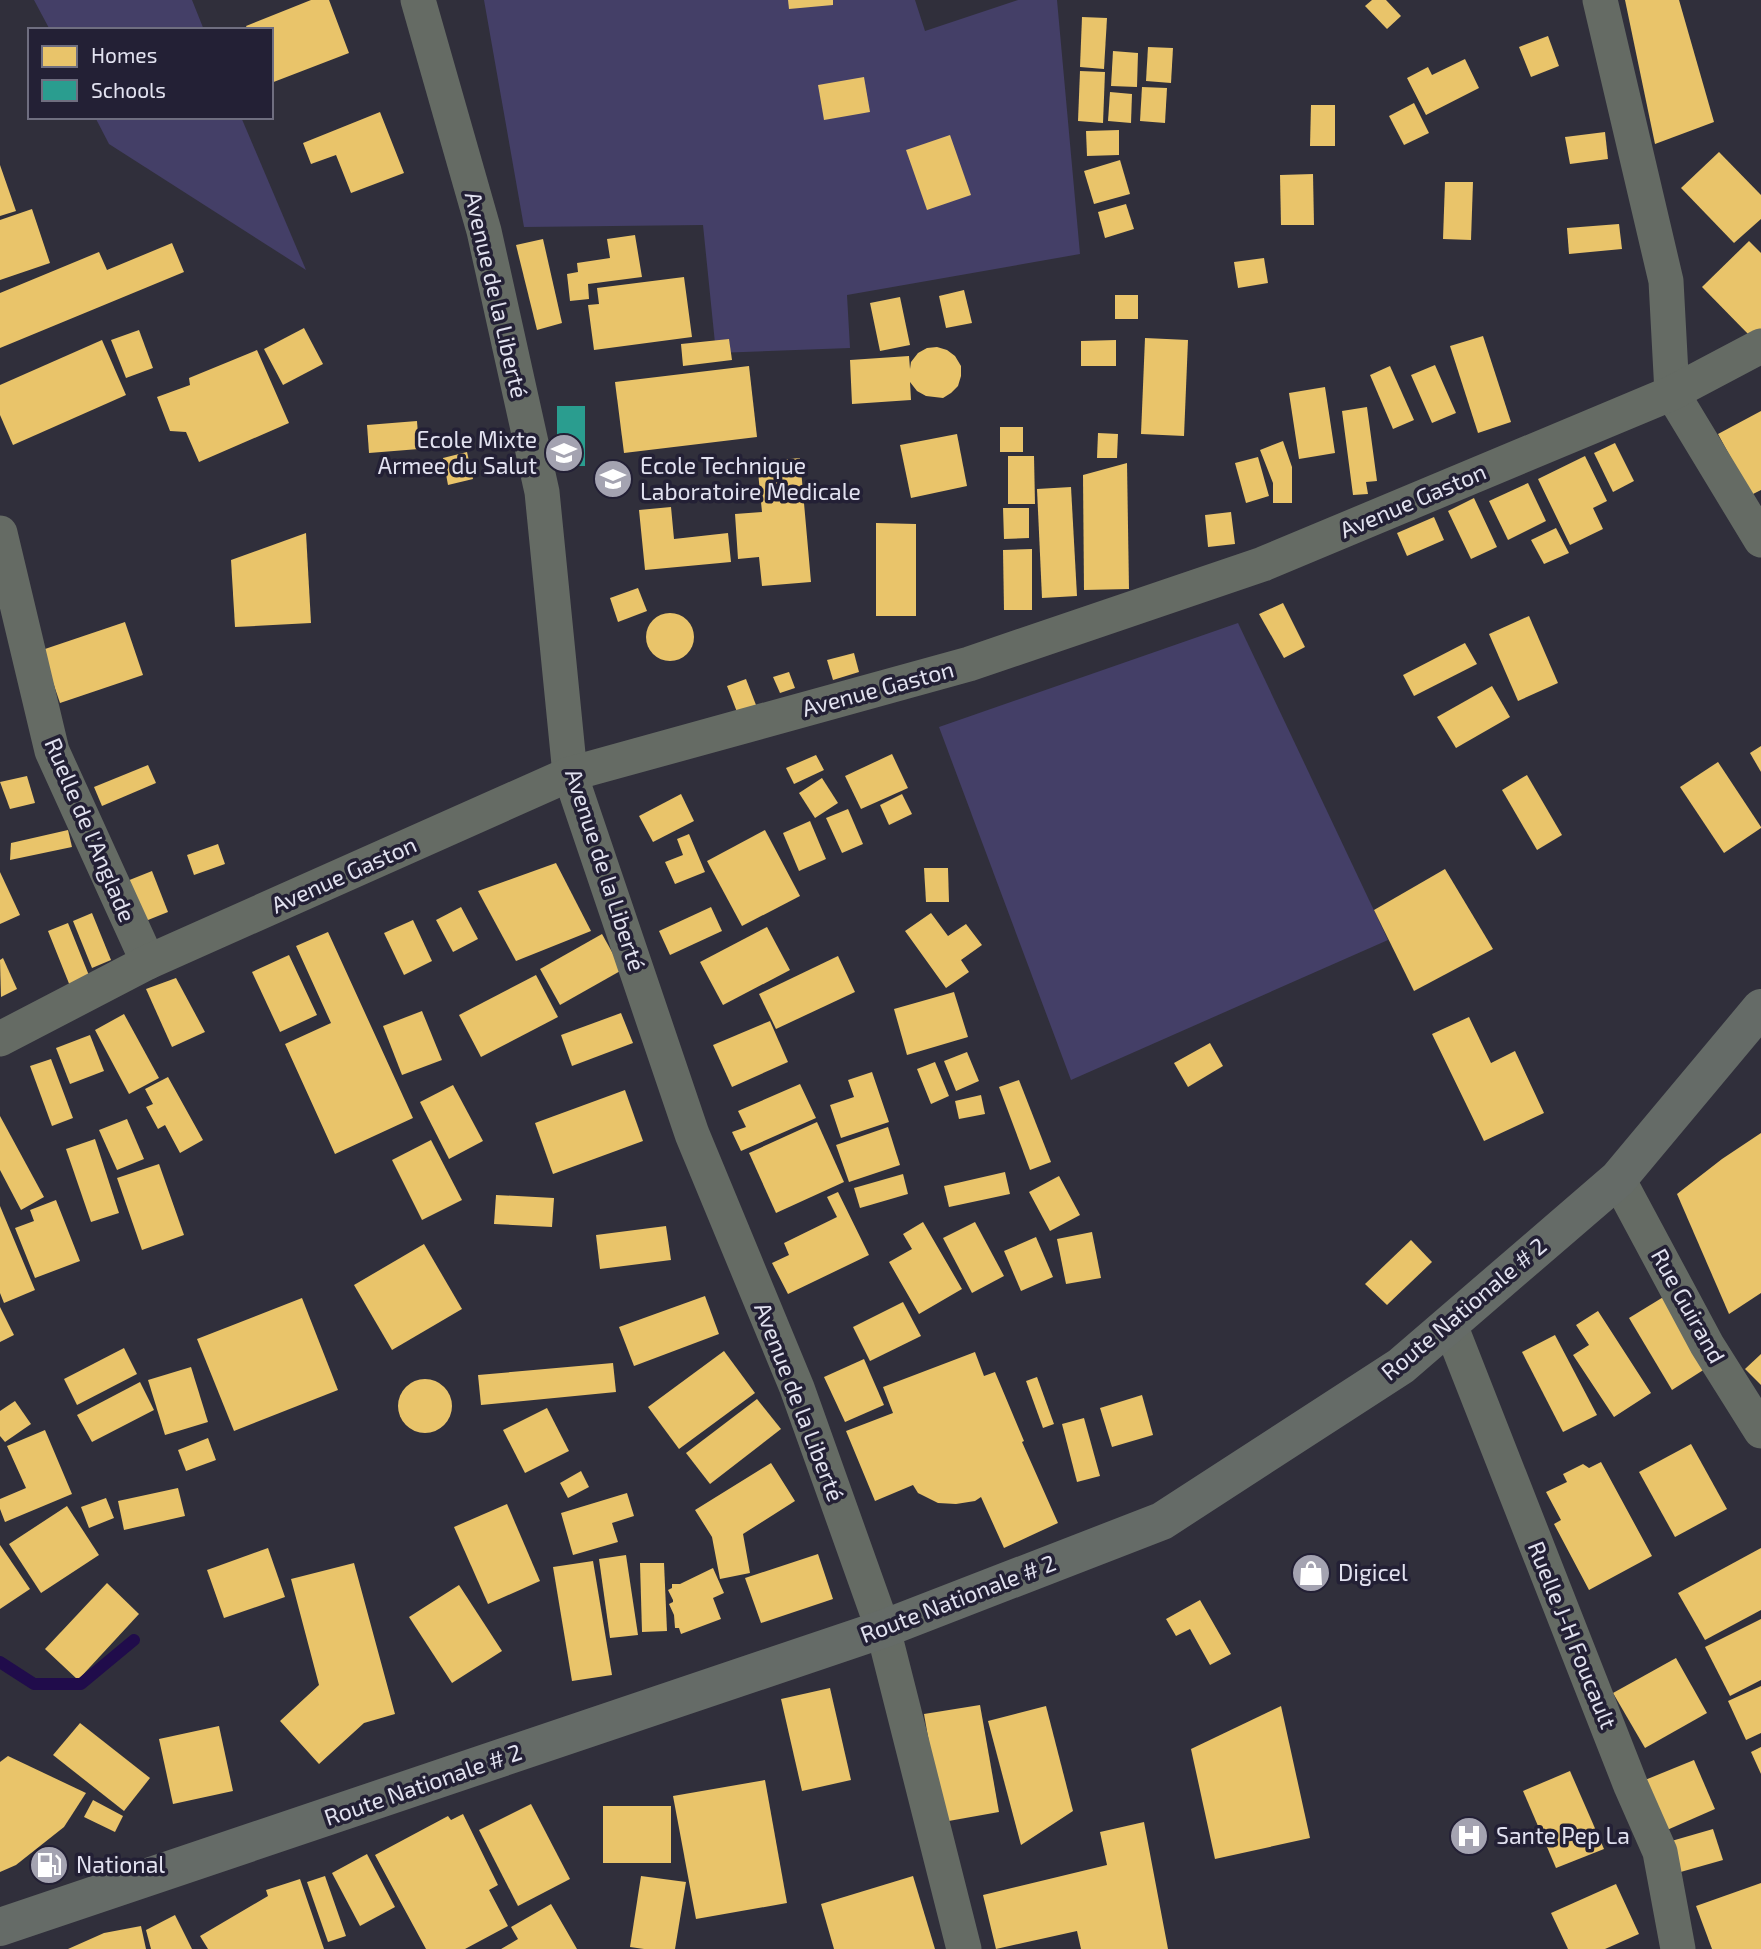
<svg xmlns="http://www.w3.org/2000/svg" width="1761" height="1949" viewBox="0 0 1761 1949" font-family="'Exo 2',sans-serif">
  <rect width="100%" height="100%" fill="#302f3b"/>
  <g fill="#443f67">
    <path d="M34,0H192L204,30H50Z"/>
    <path d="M484,0H915L925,31L1018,0H1057L1080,254L847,295L850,348L716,353L703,225L524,227Z"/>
    <path d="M95,117H241L306,270L109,144Z"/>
    <path d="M1238,623L1388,940L1071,1080L939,727Z"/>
  </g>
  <g fill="#e9c46a">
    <path d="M311,0H329L349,53L271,83V30H248L246,26Z"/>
    <path d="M788,0H833V5L789,9Z"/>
    <path d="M1372,0H1386L1401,16L1387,29L1365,6Z"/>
    <path d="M1625,0H1679L1714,122L1655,144Z"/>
    <path d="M1082,17L1107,18L1104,69L1080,67Z"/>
    <path d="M1548,36L1559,66L1531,77L1519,47Z"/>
    <path d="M1148,47L1173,48L1171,83L1146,81Z"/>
    <path d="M1113,51L1138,53L1137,87L1111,86Z"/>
    <path d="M1465,59L1479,88L1426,115L1407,78L1428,67L1432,75Z"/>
    <path d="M1080,71L1105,72L1103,123L1078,121Z"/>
    <path d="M864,77L870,112L824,120L818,85Z"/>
    <path d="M1142,87L1167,88L1165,123L1140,121Z"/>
    <path d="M1110,92L1132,94L1131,123L1108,121Z"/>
    <path d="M1414,103L1429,133L1404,145L1389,116Z"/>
    <path d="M1311,105H1335V146H1310Z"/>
    <path d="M380,112L404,173L351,193L336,155L311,164L303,143Z"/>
    <path d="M1119,130V155L1087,156L1086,131Z"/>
    <path d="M1605,132L1608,159L1570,164L1565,137Z"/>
    <path d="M950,135L971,195L927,210L906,150Z"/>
    <path d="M1719,152L1761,195V219L1734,243L1681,188Z"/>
    <path d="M1120,160L1130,194L1094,204L1084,171Z"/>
    <path d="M0,165L16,211L0,216Z"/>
    <path d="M1313,174L1314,225H1281L1280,175Z"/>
    <path d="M1445,182H1473L1471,240L1443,239Z"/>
    <path d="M1126,204L1134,229L1105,238L1098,212Z"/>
    <path d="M32,209L50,263L0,280V220Z"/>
    <path d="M1619,224L1622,249L1569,254L1567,228Z"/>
    <path d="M635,235L642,277L588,284L589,299L570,301L567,274L578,272L577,263L610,258L607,239Z"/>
    <path d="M543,239L562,323L537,330L516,245Z"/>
    <path d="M1749,241L1761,253V331L1751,337L1702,287Z"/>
    <path d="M172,243L184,272L0,348V293L99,252L107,270Z"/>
    <path d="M1264,258L1268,283L1238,288L1234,262Z"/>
    <path d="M684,277L692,337L594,350L588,305L599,304L597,288Z"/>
    <path d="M964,290L972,323L946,328L939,296Z"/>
    <rect x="1115" y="295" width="23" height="24"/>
    <path d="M900,297L910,345L880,351L870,303Z"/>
    <path d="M304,328L323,364L283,385L264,349Z"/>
    <path d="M139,330L153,368L126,378L111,340Z"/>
    <path d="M1483,336L1511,422L1478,433L1450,346Z"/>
    <path d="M1145,338L1188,340L1184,436L1141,434Z"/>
    <path d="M729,339L732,360L683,366L681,344Z"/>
    <path d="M102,340L126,395L13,445L0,415V385Z"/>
    <path d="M1116,340V366H1081V341Z"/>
    <path d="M937,347L947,350L955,356L961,366V376L958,386L951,393L943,398L926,396L917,391L910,382L911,400L852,404L850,360L909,356L910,369L911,362L918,353L927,348Z"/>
    <path d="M257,350L289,423L199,462L186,432L170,431L157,397L190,385L189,378Z"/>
    <path d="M1435,365L1456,413L1432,423L1411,375Z"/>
    <path d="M749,366L757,437L624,453L615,382Z"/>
    <path d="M1390,366L1414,420L1393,429L1370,375Z"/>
    <path d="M1325,387L1335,453L1299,459L1289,393Z"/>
    <path d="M1367,407L1377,481L1366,482L1368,494L1353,495L1342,411Z"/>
    <path d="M1761,411V490L1751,495L1718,434Z"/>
    <path d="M417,421L419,449L369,453L367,425Z"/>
    <rect x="1000" y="427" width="23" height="25"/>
    <path d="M1098,433L1118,434L1117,458H1097Z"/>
    <path d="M957,434L967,486L911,498L900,445Z"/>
    <path d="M1283,441L1292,467V503H1273V483L1260,450Z"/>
    <path d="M1615,443L1634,481L1613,492L1594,453Z"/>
    <path d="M467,452L473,479L448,485L443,458Z"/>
    <path d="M1008,456H1034L1035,504H1008Z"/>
    <path d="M1585,456L1607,501L1593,508L1603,529L1570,545L1538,479Z"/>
    <path d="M1258,457L1269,496L1246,503L1235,463Z"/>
    <path d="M800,458L811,582L762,586L759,557L738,559L735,514L762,512L757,462Z"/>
    <path d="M1127,463L1129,589L1084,590L1083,475Z"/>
    <path d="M1528,483L1546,521L1508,540L1489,501Z"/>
    <path d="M1071,487L1077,596L1042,598L1037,489Z"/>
    <path d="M1474,498L1497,547L1471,559L1448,511Z"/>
    <path d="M671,507L674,539L728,533L731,562L645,570L639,510Z"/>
    <path d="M1003,508H1029V538L1004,539Z"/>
    <path d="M1231,512L1235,544L1208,547L1205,515Z"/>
    <path d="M1434,517L1444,540L1407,556L1397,533Z"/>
    <path d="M876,523L916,524V616H876Z"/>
    <path d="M1556,528L1569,553L1544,564L1531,540Z"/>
    <path d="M306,533L311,623L235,627L231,560Z"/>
    <path d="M1032,549V610H1004L1003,550Z"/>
    <path d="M638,588L647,611L618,622L610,598Z"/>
    <path d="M1283,603L1305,647L1284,658L1259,614Z"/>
    <circle cx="670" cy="637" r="24"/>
    <path d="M1529,616L1558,683L1518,701L1489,634Z"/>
    <path d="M125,622L143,675L60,703L42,650Z"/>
    <path d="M1465,643L1477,664L1414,696L1403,675Z"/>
    <path d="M854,653L859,672L833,680L827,660Z"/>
    <path d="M789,672L795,688L780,693L773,677Z"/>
    <path d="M746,679L756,705L737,712L727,686Z"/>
    <path d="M1492,686L1510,717L1456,748L1437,717Z"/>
    <path d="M1761,746V772L1750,753Z"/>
    <path d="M892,754L908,788L861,809L845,776Z"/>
    <path d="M816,755L824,770L794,784L786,768Z"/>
    <path d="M1718,762L1761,827V828L1724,853L1680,787Z"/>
    <path d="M148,765L156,783L102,806L94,787Z"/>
    <path d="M1527,775L1562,835L1537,850L1502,790Z"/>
    <path d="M27,776L35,803L10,809L0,782Z"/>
    <path d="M822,778L838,803L815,818L799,793Z"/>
    <path d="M681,794L694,821L653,842L639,816Z"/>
    <path d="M902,794L912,814L889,825L880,805Z"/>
    <path d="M848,809L863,844L842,853L826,818Z"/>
    <path d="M810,821L826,859L799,871L783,833Z"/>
    <path d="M68,830L72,847L10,860L11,843Z"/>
    <path d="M765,830L800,896L742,926L707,861Z"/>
    <path d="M689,834L705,872L675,884L665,862L683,855L677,839Z"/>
    <path d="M218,844L225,864L194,875L187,855Z"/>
    <path d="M556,863L591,931L516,961L478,891Z"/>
    <path d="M924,868H948L949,902H926Z"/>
    <path d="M1445,869L1493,949L1414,991L1374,910Z"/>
    <path d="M152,871L168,912L138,924L122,883Z"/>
    <path d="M0,872L20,915L0,924Z"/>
    <path d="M461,907L478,939L453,952L436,920Z"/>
    <path d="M711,907L722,931L670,955L659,931Z"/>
    <path d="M92,913L111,960L92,968L73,921Z"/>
    <path d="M931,913L948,936L966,924L982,945L961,960L969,972L946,988L905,931Z"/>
    <path d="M413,920L432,961L404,975L384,933Z"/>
    <path d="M68,923L92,983L72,991L48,931Z"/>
    <path d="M767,927L790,970L723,1005L700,962Z"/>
    <path d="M328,932L413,1118L335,1154L285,1044L331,1023L296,946Z"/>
    <path d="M602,934L622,970L560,1005L540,969Z"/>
    <path d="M289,955L317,1015L280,1032L252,972Z"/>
    <path d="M838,956L855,992L776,1029L759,994Z"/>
    <path d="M3,958L17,989L1,997L0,960Z"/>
    <path d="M536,975L558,1017L481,1057L459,1015Z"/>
    <path d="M176,978L205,1032L172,1047L146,989Z"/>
    <path d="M954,992L968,1037L907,1055L894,1009Z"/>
    <path d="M422,1011L442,1060L402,1075L383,1026Z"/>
    <path d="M621,1013L633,1043L572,1066L561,1035Z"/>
    <path d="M124,1014L159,1078L129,1094L95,1030Z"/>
    <path d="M1469,1017L1491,1063L1515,1051L1544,1113L1484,1141L1432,1034Z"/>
    <path d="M770,1021L788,1062L732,1087L713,1045Z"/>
    <path d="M90,1035L104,1071L70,1084L56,1048Z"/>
    <path d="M1210,1043L1223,1066L1188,1087L1174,1063Z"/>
    <path d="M967,1052L979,1081L956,1091L944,1061Z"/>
    <path d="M51,1059L73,1118L52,1126L30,1066Z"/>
    <path d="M935,1062L949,1096L931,1104L917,1069Z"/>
    <path d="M872,1072L889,1122L841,1138L830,1105L854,1097L848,1080Z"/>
    <path d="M168,1077L203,1140L180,1153L165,1125L158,1129L146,1107L153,1104L145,1089Z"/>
    <path d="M1019,1080L1051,1162L1030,1170L999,1087Z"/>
    <path d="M800,1084L816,1118L741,1151L732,1132L746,1127L738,1111Z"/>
    <path d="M453,1085L483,1141L449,1159L420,1102Z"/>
    <path d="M625,1090L643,1141L553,1174L535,1123Z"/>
    <path d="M981,1095L985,1114L959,1119L955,1101Z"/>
    <path d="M0,1116L44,1197L21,1210L0,1170Z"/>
    <path d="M127,1119L144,1159L117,1170L99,1130Z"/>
    <path d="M817,1122L844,1182L776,1213L749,1153Z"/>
    <path d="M888,1127L900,1165L849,1182L836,1145Z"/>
    <path d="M1761,1133V1293L1729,1314L1677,1194L1722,1159Z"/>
    <path d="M95,1139L119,1213L91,1222L66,1149Z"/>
    <path d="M431,1140L462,1200L422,1220L392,1160Z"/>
    <path d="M159,1164L184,1235L142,1250L117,1178Z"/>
    <path d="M1005,1172L1010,1194L949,1207L944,1186Z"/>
    <path d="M903,1174L908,1194L860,1208L854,1188Z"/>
    <path d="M1059,1176L1080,1215L1050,1231L1029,1192Z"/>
    <path d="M838,1192L869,1255L788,1294L772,1263L789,1255L784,1243L837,1217L827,1197Z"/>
    <path d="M496,1195L554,1198L552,1227L494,1224Z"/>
    <path d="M56,1200L80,1261L35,1278L15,1228L34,1221L30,1210Z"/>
    <path d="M0,1206L35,1290L4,1303L0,1293Z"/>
    <path d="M923,1222L962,1289L919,1314L889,1262L912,1249L903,1234Z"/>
    <path d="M975,1222L1004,1276L972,1293L943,1238Z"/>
    <path d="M666,1226L671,1260L600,1269L596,1235Z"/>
    <path d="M1092,1232L1101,1278L1066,1284L1057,1239Z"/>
    <path d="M1036,1237L1053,1277L1021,1291L1004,1251Z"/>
    <path d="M1411,1240L1432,1262L1387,1305L1365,1284Z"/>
    <path d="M424,1244L462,1309L392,1350L354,1285Z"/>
    <path d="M705,1296L719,1334L634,1366L619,1327Z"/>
    <path d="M1665,1296L1708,1367L1672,1390L1629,1318Z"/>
    <path d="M302,1298L338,1390L234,1431L197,1339Z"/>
    <path d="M903,1302L921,1336L870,1361L853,1327Z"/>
    <path d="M0,1307L14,1335L0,1342Z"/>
    <path d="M1598,1311L1651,1393L1614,1417L1573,1355L1589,1345L1576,1325Z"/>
    <path d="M1555,1335L1597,1415L1563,1432L1522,1352Z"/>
    <path d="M124,1348L137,1374L77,1405L64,1379Z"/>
    <path d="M724,1351L755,1393L679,1449L648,1407Z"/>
    <path d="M975,1352L984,1376L995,1372L1024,1441L1022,1442L1058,1523L1004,1548L981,1497L975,1501L956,1504L938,1503L918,1493L913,1485L875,1501L846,1431L893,1413L883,1387Z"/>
    <path d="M1761,1354V1385L1745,1369Z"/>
    <path d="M864,1359L884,1405L845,1422L824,1377Z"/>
    <path d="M613,1363L616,1392L481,1405L478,1375Z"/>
    <path d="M191,1367L208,1422L165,1435L148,1380Z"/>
    <path d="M1037,1377L1054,1424L1043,1428L1026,1381Z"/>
    <circle cx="425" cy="1406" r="27"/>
    <path d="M140,1382L154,1410L92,1442L77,1415Z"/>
    <path d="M1142,1395L1153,1435L1112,1447L1100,1408Z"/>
    <path d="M757,1399L781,1429L710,1484L686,1453Z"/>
    <path d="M15,1401L31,1424L5,1442L0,1436V1411Z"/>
    <path d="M547,1408L569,1451L525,1473L503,1430Z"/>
    <path d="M1084,1418L1100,1476L1077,1482L1062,1424Z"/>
    <path d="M45,1430L72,1494L5,1522L0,1509V1499L26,1488L7,1446Z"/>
    <path d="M208,1438L216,1460L186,1471L178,1450Z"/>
    <path d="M1691,1444L1727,1509L1675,1537L1639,1472Z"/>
    <path d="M1601,1462L1652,1556L1589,1590L1554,1524L1561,1520L1546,1492L1567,1482L1563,1474L1583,1464L1589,1468Z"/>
    <path d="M771,1463L795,1501L743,1534L750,1573L720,1579L712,1537L695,1510Z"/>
    <path d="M581,1471L589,1487L568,1498L560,1483Z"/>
    <path d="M178,1488L185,1516L124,1530L118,1501Z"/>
    <path d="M627,1493L634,1516L612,1523L618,1542L573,1555L561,1513Z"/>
    <path d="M106,1498L114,1518L89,1528L81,1507Z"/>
    <path d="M507,1504L540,1581L488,1604L454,1527Z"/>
    <path d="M67,1506L99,1555L41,1593L9,1544Z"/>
    <path d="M0,1545L30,1589L0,1609Z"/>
    <path d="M268,1548L285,1597L224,1618L207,1570Z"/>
    <path d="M1761,1548V1610L1705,1640L1678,1593Z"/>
    <path d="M818,1554L833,1599L761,1623L745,1578Z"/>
    <path d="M626,1555L638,1635L610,1638L599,1559Z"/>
    <path d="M593,1561L612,1675L572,1681L553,1567Z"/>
    <path d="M354,1563L395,1714L364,1723L319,1764L280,1721L319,1685L291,1579Z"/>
    <path d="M640,1563H664L667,1631L642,1632Z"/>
    <path d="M713,1568L724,1593L713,1598L721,1619L681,1634L679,1628H675L674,1615L669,1604L673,1602V1600L668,1590L672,1588V1584H680Z"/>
    <path d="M107,1583L139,1614L78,1680L45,1649Z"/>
    <path d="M459,1585L502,1651L452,1683L409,1617Z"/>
    <path d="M1200,1600L1231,1654L1210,1665L1190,1629L1176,1636L1166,1619Z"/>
    <path d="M1761,1619V1680L1730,1696L1705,1647Z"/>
    <path d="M1676,1658L1707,1713L1645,1748L1613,1693Z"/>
    <path d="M1761,1686V1733L1746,1740L1728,1701Z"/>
    <path d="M830,1688L851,1780L802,1791L781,1699Z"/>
    <path d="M980,1705L999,1812L943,1822L924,1714Z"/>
    <path d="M1046,1706L1073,1811L1021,1845L988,1721Z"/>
    <path d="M1281,1706L1310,1838L1215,1859L1191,1749Z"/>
    <path d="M80,1723L150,1778L124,1811L53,1755Z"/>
    <path d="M219,1726L233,1791L173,1804L159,1739Z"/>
    <path d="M1761,1747V1774L1751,1752Z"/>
    <path d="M8,1756L86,1793L64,1827L16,1865L0,1872V1762Z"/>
    <path d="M1694,1760L1715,1809L1667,1830L1645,1780Z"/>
    <path d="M1570,1771L1604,1849L1556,1868L1523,1791Z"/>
    <path d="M765,1780L787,1903L696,1919L673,1796Z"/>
    <path d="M93,1800L123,1816L115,1832L84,1817Z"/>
    <path d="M531,1804L570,1879L518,1906L479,1830Z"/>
    <rect x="603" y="1806" width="68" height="57"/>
    <path d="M463,1814L498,1885L489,1890L508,1926L465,1949H426L375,1855L448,1816L451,1820Z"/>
    <path d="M1144,1822L1168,1949H1081L1077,1931L996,1949L983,1895L1107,1865L1100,1832Z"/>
    <path d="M1713,1829L1723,1860L1677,1873L1668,1842Z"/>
    <path d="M367,1854L395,1907L360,1926L332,1873Z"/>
    <path d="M325,1876L346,1936L328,1942L307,1882Z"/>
    <path d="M641,1876L686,1882L675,1949H644L630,1947Z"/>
    <path d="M913,1876L935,1949H834L821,1904Z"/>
    <path d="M300,1879L324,1949H208L200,1936L268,1896L266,1890Z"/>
    <path d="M1761,1883V1949H1712L1696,1906Z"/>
    <path d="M1616,1884L1639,1934L1605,1949H1568L1551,1913Z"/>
    <path d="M551,1904L577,1949H501L518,1939L511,1927Z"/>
    <path d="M175,1915L192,1949H151L146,1930Z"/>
    <path d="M141,1926L146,1949H68L104,1933Z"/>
  </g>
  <rect fill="#2a9d8f" x="557" y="406" width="28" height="60"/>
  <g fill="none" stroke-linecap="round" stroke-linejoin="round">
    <path stroke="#200c4b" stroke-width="12" d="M0,1662L34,1684H81L134,1640"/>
    <g stroke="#656b64" stroke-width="35">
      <path d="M418,0L484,231L542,492L570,774L692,1134L797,1388L883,1629L964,1949"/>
      <path d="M1600,0L1666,281L1672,393L1761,540"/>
      <path d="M0,533L52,751L148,962"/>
      <path d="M0,1039L148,962L570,774L969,664L1263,564L1672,393L1761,346"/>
      <path d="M1618,1179L1707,1345L1761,1431"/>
      <path d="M1450,1325L1631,1786L1660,1852L1678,1949"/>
    </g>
    <path stroke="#656b67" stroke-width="38" d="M0,1927L883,1629L1162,1521L1401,1366L1618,1179L1761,1008"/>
  </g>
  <defs>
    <symbol id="school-disc" viewBox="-11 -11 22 22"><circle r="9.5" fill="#a4a3b1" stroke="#232035"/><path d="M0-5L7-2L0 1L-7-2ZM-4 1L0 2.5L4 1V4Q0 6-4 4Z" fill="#fff"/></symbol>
    <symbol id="shop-disc" viewBox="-11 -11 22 22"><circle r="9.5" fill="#a4a3b1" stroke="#232035"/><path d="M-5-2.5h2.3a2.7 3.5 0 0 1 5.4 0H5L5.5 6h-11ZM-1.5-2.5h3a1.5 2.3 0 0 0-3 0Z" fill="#fff"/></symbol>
    <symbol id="hospital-disc" viewBox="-11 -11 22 22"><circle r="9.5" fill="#a4a3b1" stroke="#232035"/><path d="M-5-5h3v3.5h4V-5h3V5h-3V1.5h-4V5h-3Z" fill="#fff"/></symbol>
    <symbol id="fuel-disc" viewBox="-11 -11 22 22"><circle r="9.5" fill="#a4a3b1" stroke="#232035"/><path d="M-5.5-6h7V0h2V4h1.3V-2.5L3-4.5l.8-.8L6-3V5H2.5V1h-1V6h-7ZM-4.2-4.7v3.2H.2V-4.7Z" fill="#fff"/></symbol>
  </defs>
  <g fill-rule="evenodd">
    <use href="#school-disc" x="542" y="431" width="44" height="44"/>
    <use href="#school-disc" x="591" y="457" width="44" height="44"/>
    <use href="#shop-disc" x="1289" y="1551" width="44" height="44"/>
    <use href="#hospital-disc" x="1447" y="1814" width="44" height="44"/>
    <use href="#fuel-disc" x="27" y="1843" width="44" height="44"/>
  </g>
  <g text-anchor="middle" stroke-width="7" stroke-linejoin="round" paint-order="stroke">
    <g font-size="23" fill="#e2e2f0" stroke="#232035">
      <text transform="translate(496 295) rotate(77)" y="8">Avenue de la Liberté</text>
      <text transform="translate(1413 501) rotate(-23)" y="8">Avenue Gaston</text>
      <text transform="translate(878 689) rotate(-15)" y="8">Avenue Gaston</text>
      <text transform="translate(90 830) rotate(67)" y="8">Ruelle de l'Anglade</text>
      <text transform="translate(605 870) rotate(72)" y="8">Avenue de la Liberté</text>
      <text transform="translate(344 875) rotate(-24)" y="8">Avenue Gaston</text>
      <text transform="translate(1688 1306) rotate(61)" y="8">Rue Guirand</text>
      <text transform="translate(1464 1309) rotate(-40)" y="8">Route Nationale # 2</text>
      <text transform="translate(799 1402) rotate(69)" y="8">Avenue de la Liberté</text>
      <text transform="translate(958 1599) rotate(-21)" y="8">Route Nationale # 2</text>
      <text transform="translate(1572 1635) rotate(68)" y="8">Ruelle J-H Foucault</text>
      <text transform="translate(423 1785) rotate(-19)" y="8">Route Nationale # 2</text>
    </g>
    <g font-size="23" fill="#e2e2f0" stroke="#232035" text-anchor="start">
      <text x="537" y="448" text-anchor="end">Ecole Mixte<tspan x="537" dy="26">Armee du Salut</tspan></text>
      <text x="640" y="474">Ecole Technique<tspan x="640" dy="26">Laboratoire Medicale</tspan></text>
      <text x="1338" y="1581">Digicel</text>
      <text x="1496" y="1844">Sante Pep La</text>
      <text x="76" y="1873">National</text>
    </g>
  </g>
  <rect x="28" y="28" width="245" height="91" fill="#232035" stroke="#6f6e80" stroke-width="2"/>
  <rect x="42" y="46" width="35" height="21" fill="#e9c46a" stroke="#6f6e80" stroke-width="2"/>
  <text x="91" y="63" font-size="21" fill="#e2e2f0">Homes</text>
  <rect x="42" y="80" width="35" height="21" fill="#2a9d8f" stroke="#6f6e80" stroke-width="2"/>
  <text x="91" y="98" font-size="21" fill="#e2e2f0">Schools</text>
</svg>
